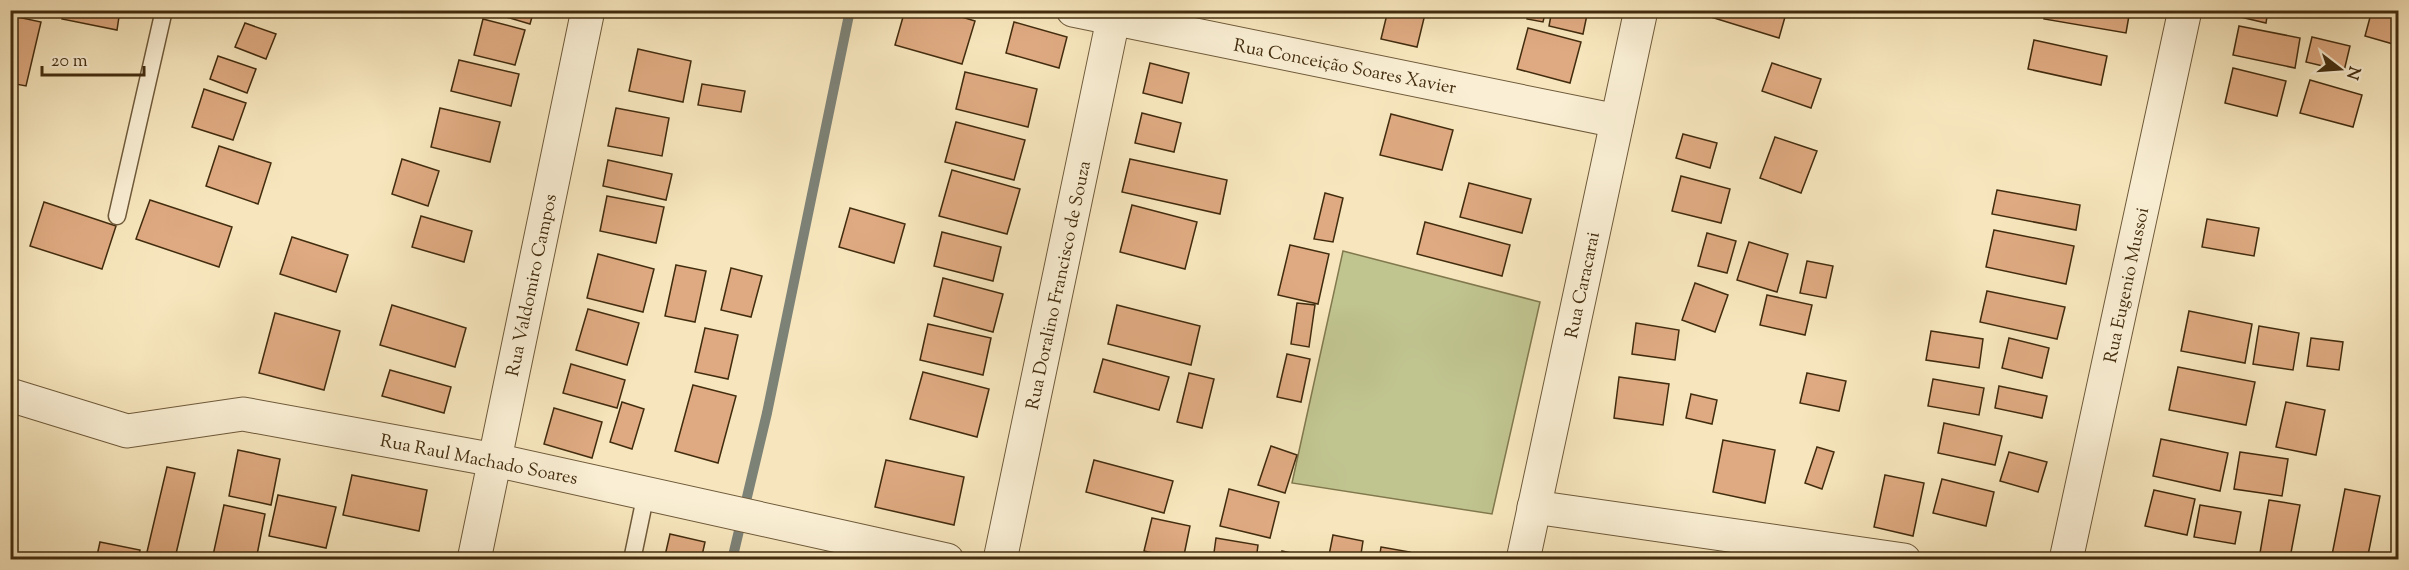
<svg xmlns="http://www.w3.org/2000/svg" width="2409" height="570" viewBox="0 0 2409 570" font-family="'Sorts Mill Goudy',serif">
  <rect width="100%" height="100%" fill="#f7e6bd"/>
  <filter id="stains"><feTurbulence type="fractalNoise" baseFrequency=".00333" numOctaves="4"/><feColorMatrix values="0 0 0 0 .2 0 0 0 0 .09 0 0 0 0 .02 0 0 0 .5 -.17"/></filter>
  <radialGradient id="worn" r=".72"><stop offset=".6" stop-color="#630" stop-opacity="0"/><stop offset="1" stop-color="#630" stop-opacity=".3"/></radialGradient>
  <path fill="#c0c48f" stroke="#81784e" stroke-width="1.5" d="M1343,251L1540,302L1492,514L1292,483Z"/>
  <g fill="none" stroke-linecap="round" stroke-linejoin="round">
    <path stroke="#7d8277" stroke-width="10" d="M732,560L767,413L850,10"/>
  </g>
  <g fill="#dfaa81" stroke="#422c0e" stroke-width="1.5">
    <path d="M64,10H120L117,30L62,19Z"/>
    <path d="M482,10H534L530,24Z"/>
    <path d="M905,10H939L975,21L962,64L895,45Z"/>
    <path d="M1388,10H1426L1417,47L1381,39Z"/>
    <path d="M1529,10H1546L1543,22L1527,19Z"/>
    <path d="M1552,10H1588L1583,34L1549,26Z"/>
    <path d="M1702,10H1787L1779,38L1701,14Z"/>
    <path d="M2045,10H2130L2126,33L2044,19Z"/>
    <path d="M2238,10H2268L2266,23L2236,16Z"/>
    <path d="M2372,10H2398V24L2393,44L2365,36Z"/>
    <path d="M13,16L41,22L26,86L10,83V27Z"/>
    <path d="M483,19L525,30L515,65L474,55Z"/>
    <path d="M1014,22L1067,37L1059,68L1006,53Z"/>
    <path d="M245,23L276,34L266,59L235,47Z"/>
    <path d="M2239,26L2300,38L2295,68L2233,55Z"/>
    <path d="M1528,28L1581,42L1570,83L1517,69Z"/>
    <path d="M2312,37L2350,46L2344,71L2306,62Z"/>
    <path d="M2034,40L2107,56L2101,85L2028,69Z"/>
    <path d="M638,49L691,61L683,102L629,91Z"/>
    <path d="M218,56L256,69L247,93L210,79Z"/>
    <path d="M459,60L519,74L511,106L451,91Z"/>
    <path d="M1150,63L1189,73L1182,103L1143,93Z"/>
    <path d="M1772,63L1821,79L1811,108L1762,91Z"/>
    <path d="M2233,68L2286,81L2277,116L2225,103Z"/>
    <path d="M965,72L1037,89L1028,127L956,109Z"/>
    <path d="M2310,80L2362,95L2353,127L2300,113Z"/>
    <path d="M702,84L745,91L741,112L698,105Z"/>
    <path d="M204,89L246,103L233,140L192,127Z"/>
    <path d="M440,108L500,122L490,162L431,147Z"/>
    <path d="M616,108L669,118L662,156L608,146Z"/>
    <path d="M1142,113L1181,123L1174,152L1135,143Z"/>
    <path d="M1391,114L1453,130L1442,170L1380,155Z"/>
    <path d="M956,122L1025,140L1014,180L945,162Z"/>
    <path d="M1683,134L1717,143L1710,168L1676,158Z"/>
    <path d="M1775,137L1817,151L1801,193L1760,178Z"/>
    <path d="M219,146L271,163L258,204L206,186Z"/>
    <path d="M402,159L439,171L428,206L392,194Z"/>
    <path d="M1130,159L1227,180L1220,214L1122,192Z"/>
    <path d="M608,160L672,174L666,200L603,186Z"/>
    <path d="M952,170L1020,189L1007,234L939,216Z"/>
    <path d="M1681,176L1730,189L1721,223L1672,211Z"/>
    <path d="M1469,183L1531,199L1522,233L1460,217Z"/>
    <path d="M1997,190L2080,205L2076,230L1992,214Z"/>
    <path d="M1325,193L1343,198L1333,242L1314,239Z"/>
    <path d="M607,196L664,207L656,243L600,231Z"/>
    <path d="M150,200L232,227L219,267L136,239Z"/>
    <path d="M44,202L116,226L102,269L30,246Z"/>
    <path d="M1132,205L1197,222L1185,269L1120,252Z"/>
    <path d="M850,208L905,224L894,263L839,247Z"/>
    <path d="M421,216L472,231L464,262L412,247Z"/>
    <path d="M2207,219L2259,228L2254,256L2202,247Z"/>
    <path d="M1425,222L1510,245L1502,276L1417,254Z"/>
    <path d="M1994,230L2074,246L2066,284L1986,267Z"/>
    <path d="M942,232L1001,247L993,281L934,266Z"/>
    <path d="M1707,233L1736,241L1727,273L1698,266Z"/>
    <path d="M292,237L348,255L336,292L280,274Z"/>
    <path d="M1749,242L1788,254L1777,292L1737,280Z"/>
    <path d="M1290,245L1329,254L1318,304L1278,295Z"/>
    <path d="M598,254L654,269L643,312L587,298Z"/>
    <path d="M1807,261L1833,266L1826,298L1800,293Z"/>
    <path d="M676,265L706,271L695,322L665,316Z"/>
    <path d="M731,268L762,276L751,317L721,310Z"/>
    <path d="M943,278L1003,294L993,332L934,316Z"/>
    <path d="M1695,283L1728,295L1715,332L1682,320Z"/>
    <path d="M1987,291L2065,307L2057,339L1980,322Z"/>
    <path d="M1767,295L1812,305L1805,335L1760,325Z"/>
    <path d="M1297,303L1315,305L1309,347L1291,344Z"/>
    <path d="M392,305L466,328L455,367L380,345Z"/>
    <path d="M1117,305L1200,326L1191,365L1108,344Z"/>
    <path d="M588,309L639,323L627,365L576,350Z"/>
    <path d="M2189,311L2252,324L2245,363L2181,351Z"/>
    <path d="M275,313L340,331L324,390L259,373Z"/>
    <path d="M1636,323L1679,330L1675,360L1632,354Z"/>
    <path d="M928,324L991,338L983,375L920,360Z"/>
    <path d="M2259,326L2299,333L2293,370L2253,364Z"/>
    <path d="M705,328L738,335L728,379L695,372Z"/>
    <path d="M1931,331L1983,339L1979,368L1926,360Z"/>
    <path d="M2009,338L2049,348L2042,378L2002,368Z"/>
    <path d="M2311,338L2343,342L2339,370L2307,366Z"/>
    <path d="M1287,354L1310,359L1301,402L1277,397Z"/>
    <path d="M1103,359L1169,377L1159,410L1094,392Z"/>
    <path d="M571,364L625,380L617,408L563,393Z"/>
    <path d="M2178,367L2255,382L2246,425L2169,410Z"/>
    <path d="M390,370L451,387L444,413L382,396Z"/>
    <path d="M923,372L989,389L977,437L910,419Z"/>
    <path d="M1189,373L1214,379L1202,428L1177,422Z"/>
    <path d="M1807,373L1846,381L1839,411L1800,403Z"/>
    <path d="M1619,377L1669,384L1663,425L1614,418Z"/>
    <path d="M1933,379L1984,388L1979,415L1928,406Z"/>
    <path d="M693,385L736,396L718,463L675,451Z"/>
    <path d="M1999,386L2047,396L2042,418L1995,408Z"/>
    <path d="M1691,394L1717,400L1712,424L1686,418Z"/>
    <path d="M622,402L644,409L632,449L610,442Z"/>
    <path d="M2286,402L2325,410L2316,455L2276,447Z"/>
    <path d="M554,408L602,422L592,458L544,444Z"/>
    <path d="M1944,423L2002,436L1995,465L1938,453Z"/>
    <path d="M2161,439L2228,453L2220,491L2153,476Z"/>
    <path d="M1723,440L1775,450L1765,503L1713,492Z"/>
    <path d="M1271,446L1297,455L1285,493L1258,485Z"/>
    <path d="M1817,447L1834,452L1822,489L1805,483Z"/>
    <path d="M238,450L280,459L271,505L229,496Z"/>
    <path d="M2009,452L2047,462L2038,492L2000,481Z"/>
    <path d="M2240,452L2288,459L2282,496L2234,489Z"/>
    <path d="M886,460L964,477L954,525L875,507Z"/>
    <path d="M1094,460L1173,481L1164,513L1086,492Z"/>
    <path d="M167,467L195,473L175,558L147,552Z"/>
    <path d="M352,475L427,490L419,531L343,515Z"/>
    <path d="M1885,475L1924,483L1913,536L1874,527Z"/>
    <path d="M1942,479L1994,492L1986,526L1933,513Z"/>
    <path d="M1229,489L1279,502L1270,538L1220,526Z"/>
    <path d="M2345,489L2380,496L2367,560H2331Z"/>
    <path d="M2154,490L2195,499L2187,535L2145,526Z"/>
    <path d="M278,495L336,507L326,548L269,536Z"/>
    <path d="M2269,500L2300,505L2290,558L2260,553Z"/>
    <path d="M224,505L265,514L256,560H212Z"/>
    <path d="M2200,505L2241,512L2235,544L2194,537Z"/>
    <path d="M1152,518L1190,526L1183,560L1144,551Z"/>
    <path d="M670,534L705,542L701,560H664Z"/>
    <path d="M1333,535L1363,541L1360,560H1328Z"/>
    <path d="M1216,538L1258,545L1256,560H1213Z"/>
    <path d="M100,542L140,550L138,560H96Z"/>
    <path d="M1381,547L1410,552L1408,560H1379Z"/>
    <path d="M1282,551L1305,556L1304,560H1280Z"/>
  </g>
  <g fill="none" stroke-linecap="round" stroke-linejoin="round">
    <defs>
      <g id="service">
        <path d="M117,216L164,10"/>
        <path d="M632,560L646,493"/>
      </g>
      <g id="minor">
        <path d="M1073,10L1617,121"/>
        <path d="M10,395L127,431L243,414L495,460L947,560"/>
        <path d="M1534,507L1904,560"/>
        <path d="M474,560L588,10"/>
        <path d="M1000,560L1115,10"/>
        <path d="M1523,560L1641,10"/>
        <path d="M2066,560L2185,10"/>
      </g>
    </defs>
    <use href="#service" stroke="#6f5a3a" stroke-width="19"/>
    <use href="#minor" stroke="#6f5a3a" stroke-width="35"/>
    <use href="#service" stroke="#faefd4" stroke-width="16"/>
    <use href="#minor" stroke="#faefd4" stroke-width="33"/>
  </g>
  <g text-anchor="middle" stroke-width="4.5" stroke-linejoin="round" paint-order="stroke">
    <g font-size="18" fill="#422c0e" stroke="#faefd4">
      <text transform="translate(1345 66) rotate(11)" y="6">Rua Conceição Soares Xavier</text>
      <text transform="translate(531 285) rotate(-78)" y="6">Rua Valdomiro Campos</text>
      <text transform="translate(1058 285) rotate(-78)" y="6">Rua Doralino Francisco de Souza</text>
      <text transform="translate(1582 285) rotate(-78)" y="6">Rua Caracarai</text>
      <text transform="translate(2126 285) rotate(-78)" y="6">Rua Eugenio Mussoi</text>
      <text transform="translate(479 459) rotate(11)" y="6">Rua Raul Machado Soares</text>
    </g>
  </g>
  <rect width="2409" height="570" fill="none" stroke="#f7e6bd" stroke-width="36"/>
  <rect x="12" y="12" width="2385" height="546" fill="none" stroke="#422c0e" stroke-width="3"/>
  <rect x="18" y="18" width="2373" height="534" fill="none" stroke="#422c0e" stroke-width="1.5"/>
  <g transform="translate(2340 69) rotate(107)" stroke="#faefd4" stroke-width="4.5" paint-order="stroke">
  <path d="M0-4.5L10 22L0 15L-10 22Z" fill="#422c0e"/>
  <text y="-9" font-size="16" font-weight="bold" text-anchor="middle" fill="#422c0e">N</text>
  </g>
  <path d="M42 66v9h102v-9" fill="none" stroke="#422c0e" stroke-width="3"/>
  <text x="51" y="66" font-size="18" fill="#422c0e" stroke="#faefd4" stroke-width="4.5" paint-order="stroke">20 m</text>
  <rect width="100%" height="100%" filter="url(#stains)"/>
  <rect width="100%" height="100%" fill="url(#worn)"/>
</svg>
